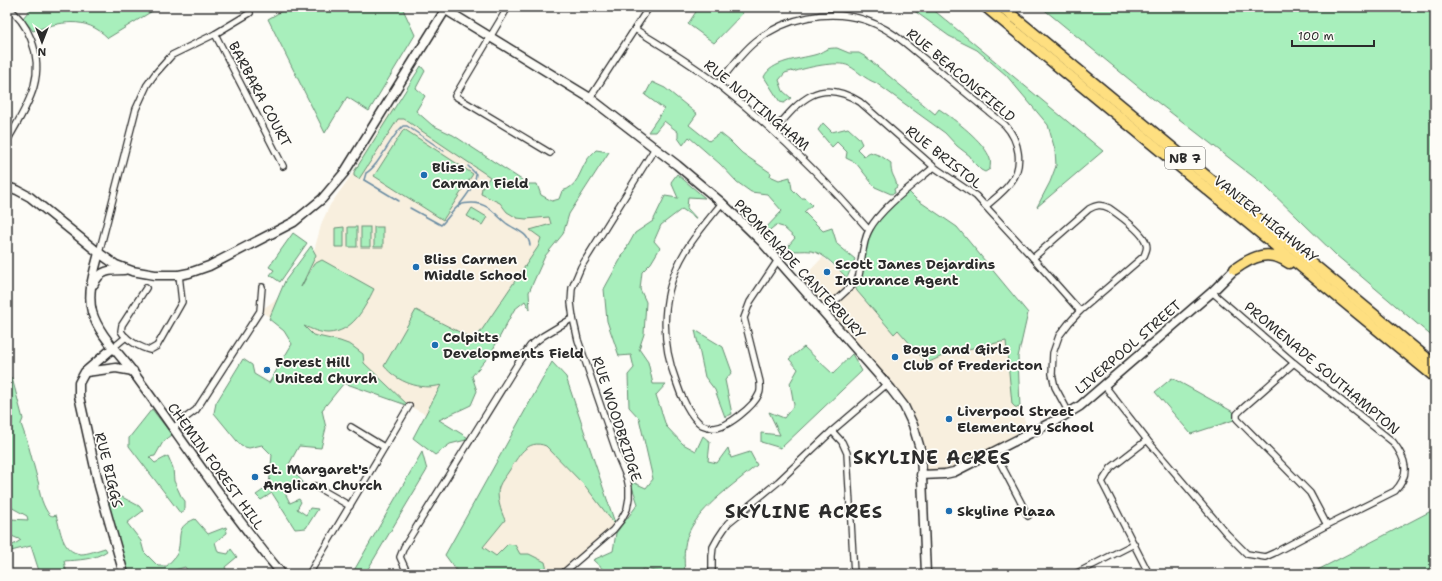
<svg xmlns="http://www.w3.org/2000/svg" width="1442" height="581" viewBox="0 0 1442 581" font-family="'Shantell Sans',sans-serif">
  <rect width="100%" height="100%" fill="#fdfcf7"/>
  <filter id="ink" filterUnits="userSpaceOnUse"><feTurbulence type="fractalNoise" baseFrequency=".025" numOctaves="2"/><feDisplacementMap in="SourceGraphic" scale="8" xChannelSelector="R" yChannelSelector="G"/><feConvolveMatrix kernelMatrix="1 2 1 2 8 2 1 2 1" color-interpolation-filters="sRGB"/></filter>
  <g filter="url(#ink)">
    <g fill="#f8efde">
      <path d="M393,107L486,167L554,219L439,421L409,406L260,311L282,295L308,263L315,247L322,222L330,205L350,177Z"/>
      <path d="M823,257L854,284L857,291L893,333L898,330L927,363L949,353L1006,341L1018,357L1020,408L1030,433L954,472L921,475L913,425L891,389L798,283Z"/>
      <path d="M548,381L616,526L562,574H459L445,555Z"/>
    </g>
    <g fill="#a8efbc" stroke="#6a8d74">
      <path d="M32,7H159L108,38C85,15 60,22 33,31L23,18Z"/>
      <path d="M289,7H402L415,35L369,111L347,97L325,133L268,19Z"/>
      <path d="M699,7H738L743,13L714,43L688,24Z"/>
      <path d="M909,7H930L1103,151L1037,207L1050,182L1056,166L1055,150L1048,125L1006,75L977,50L949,36Z"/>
      <path d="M1041,7H1435V339L1336,255L1264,185L1152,98Z"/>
      <path d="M837,48L849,53H859L866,57L935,114L939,109C954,119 985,142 990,159C991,162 990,166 990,169L985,172L981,170L973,162L970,156L957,146L945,133L876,83C865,79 858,71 849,66C837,60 805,68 793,72L792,71L785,73L779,80L783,91L791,98L784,103L780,102L764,77C771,61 799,59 814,55C819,54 821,52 825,50C828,48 834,48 837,48Z"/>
      <path d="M421,66L425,71L416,88L425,96L416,111L432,125L453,135L528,184H537L541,195L552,201L559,199L562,191C578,187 579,172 587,160C589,157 593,153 596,150L609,152L569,214L563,234L545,256L529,292L530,310L525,301L514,310L490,355L472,376L477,391L471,405L439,420L470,439L450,444L435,455L413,438L441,385C421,391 397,382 384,366L416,310L475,340L538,247L541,238L530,230L551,224L549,217L526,219L517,218L507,212L500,203L481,194L482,188L490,177L404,119H398L359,179L354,176V172Z"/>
      <path d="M652,82L665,88L697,114L689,125L709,141L720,133L730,141L742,153L771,173L770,176L779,180L790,177L792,189L801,198H805L812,205L804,212L823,231L832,228L837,244L855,259L847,278C838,269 825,253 811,251C804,250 797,252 789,250V245L795,238L783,227L776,225L766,233L762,232L782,211L767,194L751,192L737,182L720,164L689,137L683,145L678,138V132L664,121L655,132H648L664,109L645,95Z"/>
      <path d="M823,123L832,132L848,128L859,138L862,144L857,149L864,156L870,152L881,156L891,163C890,175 896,177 897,187L894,189L895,193L891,194L875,187L856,163L846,158L847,152L837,142L832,147L818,130Z"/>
      <path d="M404,129L473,174L443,220L374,176Z"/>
      <path d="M677,174L705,198L688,197L687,208L697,219L682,209L661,225L654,241L660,248L651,263L642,272L640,289L646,302L644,334L639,349L648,362L653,384H666L656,395L666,426L683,444L696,451L703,436L710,442L708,461L717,463L728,448L731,458L750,452L757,465C735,484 701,506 689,532C683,544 684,560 685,574H669L668,573L643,569L637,574H605L606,572L593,560L613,551L616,533L638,504L630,481L646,488L653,479L639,418L629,407L628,375L634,368L631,355L619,356L607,321L604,289L635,233L653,221L665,196L678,198L671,182Z"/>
      <path d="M906,189L916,199L957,227L1028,313L1018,357L1020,408L1015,407L1012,404L1006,341L949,353L927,363L898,330L894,334L857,291L854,284L869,230Z"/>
      <path d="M472,208L487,217L482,225L467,216Z"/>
      <path d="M344,227V247H335V228Z"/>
      <rect x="348" y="227" width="9" height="20"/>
      <rect x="361" y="227" width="9" height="20"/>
      <rect x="374" y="227" width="9" height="20"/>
      <path d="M293,233L307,243L280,282L270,275L274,270L269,267Z"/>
      <path d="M311,246L316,255L301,287L314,264L322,260L374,289C364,309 353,332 328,333C320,333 311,329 304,326L313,335L340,341L351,345L363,354L364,363L409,406L344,383L322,410L326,428L321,448L299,446L288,466L303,482L284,491L290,503L299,499L301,502L297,509L306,515L310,508L318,509L306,528L295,529L272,493L261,500L256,495L269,486L272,455L262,445L249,448L241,446L214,413L216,403L243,359L252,365L254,374L269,383L292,344L284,331L269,319L285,281Z"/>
      <path d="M695,330L723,347L732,372L725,380L732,414L725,417L715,390L705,377Z"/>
      <path d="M804,347L833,374L852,354L862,371L781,448L761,442V433L780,435L769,412L784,418L794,405L790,383L798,369L789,359Z"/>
      <path d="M552,362L566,377L616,526L586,487L546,446C527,438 518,457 509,471C506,476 501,481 499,487C496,496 501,512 505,520L483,547L496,556L508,544L515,545L520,554H529L545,562L548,574H459L445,555Z"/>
      <path d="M7,376L12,378L23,419L21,424L28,444L39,485C38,491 44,510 50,515C52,516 53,516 56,515C61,530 61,552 81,554C88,554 98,550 105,548L107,551C94,560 78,560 64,561L67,574H40L31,546L7,552L8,548L21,540L7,534V520L11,519L28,520L27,516L7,505Z"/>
      <path d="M1172,378L1237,414V419L1191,434L1155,392Z"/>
      <path d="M152,409L172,435L163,442L155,456L149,457L155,463L168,456L173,468L174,481L181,496L185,501V509L181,514L129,446V438Z"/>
      <path d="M422,452L427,470L365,574H352Z"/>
      <path d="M122,497L139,506L143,511L127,523L141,541L144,552L158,566H167C170,562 177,556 178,551C182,535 175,527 195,519L208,534L226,527L227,533L215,542L218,552L228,554L231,549L237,557L225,567L228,574H190L185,567L165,573L128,574L108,504Z"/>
      <path d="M1435,509V574H1310Z"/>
    </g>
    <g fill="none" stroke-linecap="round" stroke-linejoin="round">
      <g stroke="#698ba2" stroke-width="1.5">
        <path d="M364,180L366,173C380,165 390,137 403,126H407L444,151"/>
        <path d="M364,180L399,201"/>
        <path d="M460,204C467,195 475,185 476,174L468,166"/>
        <path d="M410,208L441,225C447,220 454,208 460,205C464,203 468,203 472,203C488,203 495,214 506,223C515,230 528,232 530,245"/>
      </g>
      <defs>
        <g id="street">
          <path d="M7,7C18,15 26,26 31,39C47,79 26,107 7,141"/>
          <path d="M508,7L455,96L550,153"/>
          <path d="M635,29C663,47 692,64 719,85C774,128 823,177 869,230"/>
          <path d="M215,34L283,166"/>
          <path d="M718,84C730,69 741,53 756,41C786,17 829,9 865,20C880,25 893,33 905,43L1005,125C1019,140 1024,165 1011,182C1004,192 994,199 986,206"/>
          <path d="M590,98L649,7"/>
          <path d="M774,131C799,101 819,76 860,102L934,167L976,196L1033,258L1080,311"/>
          <path d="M722,203C709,219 695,235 685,252C661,292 660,339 676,381C680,394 690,417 702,425C705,426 711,428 714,428C727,428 754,406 759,394C761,391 760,386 760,382L744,318L750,302L778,260"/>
          <path d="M99,253L136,109L147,85L155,74L172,55L215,34L250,13"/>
          <path d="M1033,258L1089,209C1096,205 1101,204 1109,208C1119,215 1143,232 1146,243C1148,248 1146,251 1144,256L1080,311L1069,323L1059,336L1053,353L1052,374L1055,387L1069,413"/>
          <path d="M146,288L122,325L121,331C126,340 141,348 150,350L157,346L182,302L179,275"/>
          <path d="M823,312L857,281L859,275C862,261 862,243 869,230C881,208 914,184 934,167"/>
          <path d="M114,347L126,337"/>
          <path d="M1294,363L1242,409L1237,414V419L1310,493L1327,525"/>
          <path d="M1104,385L1147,440L1227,534L1247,554L1265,557L1274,553L1327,525L1395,491C1411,474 1406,459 1393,442L1294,363L1212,292"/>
          <path d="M351,427L384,447"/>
          <path d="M174,428L180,422L196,410L260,311L262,287"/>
          <path d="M832,431L842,442L847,453L854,574"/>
          <path d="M1147,440L1111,468L1102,482L1149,574"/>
          <path d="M994,451L1028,516"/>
          <path d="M315,486L350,506"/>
          <path d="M309,574L409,406"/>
          <path d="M409,574L405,568L400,557L404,547L518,363L530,346L543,336L573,318"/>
          <path d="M562,574L613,530L621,520L627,509L629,498V488L627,478L619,459L578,340L573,318L571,303L572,288L581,267L655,148"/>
          <path d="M712,574V556L713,547L718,538L728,523L778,482L832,431L887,384"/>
          <path d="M1075,574L1134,544"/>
        </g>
        <g id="secondary">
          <path d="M446,10L590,98L677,165L722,203L762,242L891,389L904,406L913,425L921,452L926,574"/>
          <path d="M7,187L17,190L30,197L99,253L116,265L132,271L155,275H179L189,273L209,266L294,222L322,199L344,173L447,7"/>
          <path d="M99,253C94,272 87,292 92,312C99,335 119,353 133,372C182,439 228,510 282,574"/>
          <path d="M94,284C99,270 111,270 124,270"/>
          <path d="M114,347L85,372L79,383V396L99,486L124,574"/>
          <path d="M86,372L116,368L133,371"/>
          <path d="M921,475L945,474L954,472L1062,417L1080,406L1212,292L1235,269"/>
        </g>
        <g id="highway">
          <path d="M986,7L1435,377"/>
          <path d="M1002,7L1435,365"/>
          <path d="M1235,269C1253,256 1269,249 1289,263"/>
        </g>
      </defs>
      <use href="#street" stroke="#2b2b2b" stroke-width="8"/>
      <use href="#secondary" stroke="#2b2b2b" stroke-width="11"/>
      <use href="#highway" stroke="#2b2b2b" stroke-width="13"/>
      <use href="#street" stroke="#fdfcf7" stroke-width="5.5"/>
      <use href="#secondary" stroke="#fdfcf7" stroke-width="8"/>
      <use href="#highway" stroke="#fedf80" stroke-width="10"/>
    </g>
  </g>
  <g fill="#1f6fb2" stroke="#fdfcf7" stroke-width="1.5">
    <circle cx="424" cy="175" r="4"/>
    <circle cx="416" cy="267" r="4"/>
    <circle cx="827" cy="272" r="4"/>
    <circle cx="435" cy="345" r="4"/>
    <circle cx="895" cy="357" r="4"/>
    <circle cx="267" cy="370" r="4"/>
    <circle cx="949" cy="419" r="4"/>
    <circle cx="255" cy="477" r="4"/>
    <circle cx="949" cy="511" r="4"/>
  </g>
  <g text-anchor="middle" stroke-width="3.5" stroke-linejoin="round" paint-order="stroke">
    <rect fill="#fdfcf7" stroke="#6a6a68" stroke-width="1" x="1165" y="147" width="40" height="22" rx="3"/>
    <g font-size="13" font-weight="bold" fill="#2b2b2b">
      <text x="1185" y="163">NB 7</text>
    </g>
    <g font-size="14" fill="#2b2b2b" stroke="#fdfcf7">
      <text transform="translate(961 75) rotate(40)" y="5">RUE BEACONSFIELD</text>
      <text transform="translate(260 94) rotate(62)" y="5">BARBARA COURT</text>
      <text transform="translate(757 105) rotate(40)" y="5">RUE NOTTINGHAM</text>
      <text transform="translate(944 157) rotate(38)" y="5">RUE BRISTOL</text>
      <text transform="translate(1266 219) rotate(39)" y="5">VANIER HIGHWAY</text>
      <text transform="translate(800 269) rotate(47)" y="5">PROMENADE CANTERBURY</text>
      <text transform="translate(1128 347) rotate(-41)" y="5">LIVERPOOL STREET</text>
      <text transform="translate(1322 368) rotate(40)" y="5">PROMENADE SOUTHAMPTON</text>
      <text transform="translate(617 419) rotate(72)" y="5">RUE WOODBRIDGE</text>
      <text transform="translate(216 466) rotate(54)" y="5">CHEMIN FOREST HILL</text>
      <text transform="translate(109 470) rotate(76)" y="5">RUE BIGGS</text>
    </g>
    <g font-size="14" font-weight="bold" fill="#2b2b2b" stroke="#fdfcf7" text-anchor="start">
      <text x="432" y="172">Bliss<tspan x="432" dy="16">Carman Field</tspan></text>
      <text x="424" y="264">Bliss Carmen<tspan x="424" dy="16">Middle School</tspan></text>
      <text x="835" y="269">Scott Janes Dejardins<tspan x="835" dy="16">Insurance Agent</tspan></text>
      <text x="443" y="342">Colpitts<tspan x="443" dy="16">Developments Field</tspan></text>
      <text x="903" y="354">Boys and Girls<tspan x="903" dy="16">Club of Fredericton</tspan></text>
      <text x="275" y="367">Forest Hill<tspan x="275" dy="16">United Church</tspan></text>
      <text x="957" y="416">Liverpool Street<tspan x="957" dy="16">Elementary School</tspan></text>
      <text x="263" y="474">St. Margaret's<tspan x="263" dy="16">Anglican Church</tspan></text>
      <text x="957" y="516">Skyline Plaza</text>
    </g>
    <g font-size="18" font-weight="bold" letter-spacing="1" fill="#2b2b2b" stroke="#fdfcf7">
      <text x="932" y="464">SKYLINE ACRES</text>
      <text x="804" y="518">SKYLINE ACRES</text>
    </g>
  </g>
  <rect width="1442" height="581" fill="none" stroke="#fdfcf7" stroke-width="24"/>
  <rect x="12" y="12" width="1418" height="557" fill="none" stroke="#2b2b2b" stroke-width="1.5" filter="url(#ink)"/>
  <g transform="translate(42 42) rotate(180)" stroke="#fdfcf7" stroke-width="3" paint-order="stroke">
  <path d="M0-3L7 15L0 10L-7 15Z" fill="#2b2b2b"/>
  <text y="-6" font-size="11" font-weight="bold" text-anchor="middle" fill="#2b2b2b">N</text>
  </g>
  <path d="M1292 40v6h82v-6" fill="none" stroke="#2b2b2b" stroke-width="2"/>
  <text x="1298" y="40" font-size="12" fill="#2b2b2b" stroke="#fdfcf7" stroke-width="3" paint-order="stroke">100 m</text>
</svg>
